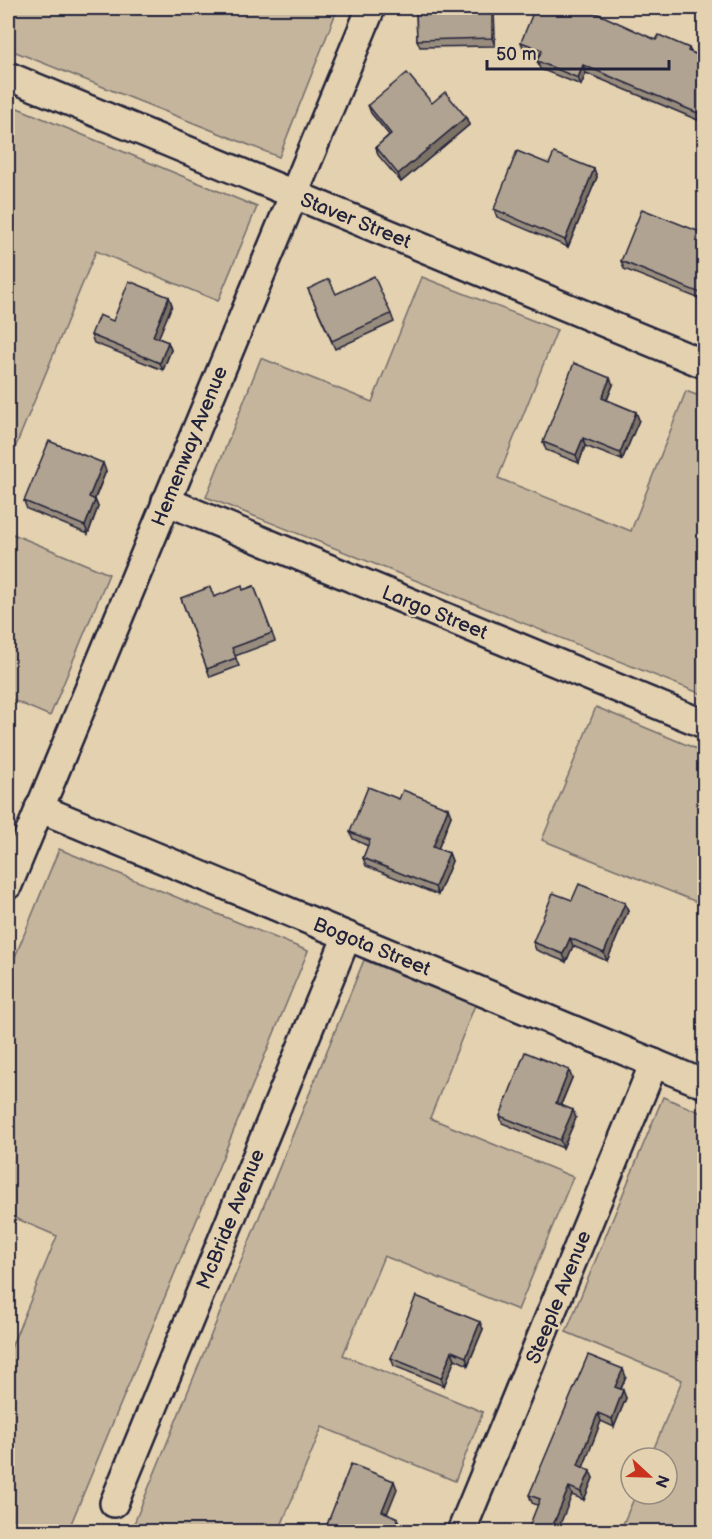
<svg xmlns="http://www.w3.org/2000/svg" width="712" height="1539" viewBox="0 0 712 1539" font-family="'Balsamiq Sans',sans-serif">
  <rect width="100%" height="100%" fill="#e3d1af"/>
  <filter id="ink" filterUnits="userSpaceOnUse"><feTurbulence type="fractalNoise" baseFrequency=".0167" numOctaves="2"/><feDisplacementMap in="SourceGraphic" scale="12" xChannelSelector="R" yChannelSelector="G"/><feConvolveMatrix kernelMatrix="1 2 1 2 8 2 1 2 1" color-interpolation-filters="sRGB"/></filter>
  <g filter="url(#ink)">
    <g fill="#c4b59c" stroke="#736c6c" stroke-width="1.5">
      <path d="M8,8H331L337,10L279,157L8,49Z"/>
      <path d="M8,104L257,207L218,301L96,251L8,465Z"/>
      <path d="M422,277L557,330L498,478L631,531L686,391L704,398V695L206,497L261,358L372,402Z"/>
      <path d="M8,532L109,574L50,716L8,698Z"/>
      <path d="M596,707L704,752V905L542,840Z"/>
      <path d="M59,849L308,951L68,1531H16L8,1525V1355L57,1236L8,1215V974Z"/>
      <path d="M364,960L475,1005L430,1118L573,1177L518,1310L384,1256L343,1355L483,1412L455,1481L322,1427L279,1531H131Z"/>
      <path d="M663,1097L704,1114V1531H620L636,1494H667V1458H650L682,1380L566,1332Z"/>
    </g>
    <g fill="none" stroke-linecap="round" stroke-linejoin="round">
      <defs>
        <g id="minor">
          <path d="M8,76L704,364"/>
          <path d="M166,501L704,724"/>
          <path d="M39,808L704,1084"/>
          <path d="M8,885L371,8"/>
          <path d="M114,1503L347,936"/>
          <path d="M461,1532L654,1063"/>
        </g>
      </defs>
      <use href="#minor" stroke="#22223b" stroke-width="32"/>
      <use href="#minor" stroke="#e3d1af" stroke-width="27"/>
    </g>
    <g fill="#978c7d" stroke="#22223b" stroke-width="1.5">
      <path d="M416,8H494L495,46L420,47L417,40Z"/>
      <path d="M656,40L689,48L691,52L705,58V123L586,73L581,85L540,69L537,61L539,56L524,50L521,42Z"/>
      <path d="M432,103L466,117L469,125L401,182L378,155L376,147L389,135L371,113L368,105Z"/>
      <path d="M549,164L594,169L597,177L568,247L497,217L494,209Z"/>
      <path d="M705,234V301L624,269L621,261Z"/>
      <path d="M308,289L336,294L391,314L394,322L335,349Z"/>
      <path d="M169,297L172,305L158,338L168,342L171,350L163,370L94,343L91,335L113,321Z"/>
      <path d="M613,385L607,400L636,412L639,420L622,460L585,446L579,463L546,450L543,442Z"/>
      <path d="M106,471L95,499L98,507L88,534L27,509L24,501Z"/>
      <path d="M254,586L275,641L235,656L239,666L210,677L181,598L214,597L243,590Z"/>
      <path d="M399,799L451,816L438,849L449,853L452,861L438,895L366,866L363,858L368,846L353,839L350,832Z"/>
      <path d="M572,900L625,903L628,911L607,961L573,946L566,962L536,950L533,942Z"/>
      <path d="M705,996V1018L702,1017L700,1009Z"/>
      <path d="M572,1078L561,1105L576,1118L563,1148L502,1123L500,1116Z"/>
      <path d="M483,1329L468,1365L455,1359L444,1386L394,1366L391,1358Z"/>
      <path d="M626,1377L621,1389L626,1398L614,1427L601,1421L583,1467L593,1478L584,1500L572,1495L537,1505L532,1503L529,1495Z"/>
    </g>
    <g fill="#7b7266" stroke="#22223b" stroke-width="1.5">
      <path d="M492,8H494L495,46L492,38Z"/>
      <path d="M583,65L586,73L581,85L578,78Z"/>
      <path d="M466,117L469,125L401,182L398,174Z"/>
      <path d="M594,169L597,177L568,247L565,240Z"/>
      <path d="M705,241V255L702,262L699,255Z"/>
      <path d="M169,297L172,305L156,344L153,336Z"/>
      <path d="M168,342L171,350L163,370L160,363Z"/>
      <path d="M610,378L613,385L604,406L602,398Z"/>
      <path d="M636,412L639,420L622,460L620,453Z"/>
      <path d="M583,438L585,446L579,463L576,455Z"/>
      <path d="M103,463L106,471L92,505L89,497Z"/>
      <path d="M95,500L98,507L88,534L85,526Z"/>
      <path d="M448,808L451,816L436,854L433,847Z"/>
      <path d="M449,853L452,861L438,895L435,887Z"/>
      <path d="M625,903L628,911L607,961L604,953Z"/>
      <path d="M570,938L573,946L566,962L563,954Z"/>
      <path d="M569,1070L572,1078L558,1111L556,1103Z"/>
      <path d="M573,1110L576,1118L563,1148L560,1140Z"/>
      <path d="M480,1322L483,1329L468,1365L466,1357Z"/>
      <path d="M452,1351L455,1359L444,1386L441,1378Z"/>
      <path d="M623,1369L626,1377L618,1395L615,1387Z"/>
      <path d="M623,1390L626,1398L614,1427L612,1419Z"/>
      <path d="M598,1413L601,1421L581,1473L578,1465Z"/>
      <path d="M590,1471L593,1478L584,1500L581,1492Z"/>
      <path d="M394,1481L397,1489L385,1519L382,1511Z"/>
      <path d="M569,1487L572,1495L557,1532H550Z"/>
      <path d="M398,1518L401,1525L399,1532H393Z"/>
    </g>
    <g fill="#b0a391" stroke="#22223b" stroke-width="1.5">
      <path d="M416,8H492V38L417,40Z"/>
      <path d="M535,8H583L603,16L656,40L659,35L689,48L688,51L705,58V116L583,65L578,78L537,61L542,50L521,42Z"/>
      <path d="M407,73L432,103L445,92L466,117L398,174L376,147L391,134L368,105Z"/>
      <path d="M517,151L549,164L554,153L594,169L565,240L494,209Z"/>
      <path d="M642,209L705,234V241L699,255L705,257V295L621,261Z"/>
      <path d="M374,276L391,314L332,341L308,289L329,279L336,294Z"/>
      <path d="M129,281L169,297L153,336L168,342L160,363L91,335L99,315L113,321Z"/>
      <path d="M574,363L610,378L602,398L636,412L620,453L583,438L576,455L543,442Z"/>
      <path d="M49,441L103,463L89,497L95,500L85,526L24,501Z"/>
      <path d="M242,586L243,590L254,586L272,633L232,648L236,658L207,669L181,598L210,587L214,597Z"/>
      <path d="M368,787L399,799L403,790L448,808L433,847L449,853L435,887L363,858L370,840L350,832Z"/>
      <path d="M579,884L625,903L604,953L570,938L563,954L533,942L553,893L572,900Z"/>
      <path d="M705,996V1011L700,1009Z"/>
      <path d="M525,1052L569,1070L556,1103L573,1110L560,1140L500,1116Z"/>
      <path d="M416,1296L480,1322L466,1357L452,1351L441,1378L391,1358Z"/>
      <path d="M588,1355L623,1369L615,1387L623,1390L612,1419L598,1413L578,1465L590,1471L581,1492L569,1487L550,1532H527L540,1499L529,1495Z"/>
      <path d="M351,1464L394,1481L382,1511L398,1518L393,1532H324Z"/>
    </g>
  </g>
  <g text-anchor="middle" stroke-width="5" stroke-linejoin="round" paint-order="stroke">
    <g font-size="20" fill="#22223b" stroke="#e3d1af">
      <text transform="translate(356 220) rotate(22)" y="7">Staver Street</text>
      <text transform="translate(189 446) rotate(-68)" y="7">Hemenway Avenue</text>
      <text transform="translate(435 612) rotate(22)" y="7">Largo Street</text>
      <text transform="translate(372 946) rotate(22)" y="7">Bogota Street</text>
      <text transform="translate(230 1219) rotate(-68)" y="7">McBride Avenue</text>
      <text transform="translate(558 1297) rotate(-68)" y="7">Steeple Avenue</text>
    </g>
  </g>
  <rect width="712" height="1539" fill="none" stroke="#e3d1af" stroke-width="30"/>
  <rect x="15" y="15" width="682" height="1509" fill="none" stroke="#22223b" stroke-width="2" filter="url(#ink)"/>
  <g transform="translate(649 1476) rotate(112)"><circle r="28" fill="#e3d1af" stroke="#968b81" stroke-width="1.5"/>
  <path d="M0-4.5L10 22L0 15L-10 22Z" fill="#c8321e"/>
  <text y="-9" font-size="16" font-weight="bold" text-anchor="middle" fill="#22223b">N</text>
  </g>
  <path d="M487 60v9h182v-9" fill="none" stroke="#22223b" stroke-width="3"/>
  <text x="496" y="60" font-size="18" fill="#22223b" stroke="#e3d1af" stroke-width="4.5" paint-order="stroke">50 m</text>
</svg>
